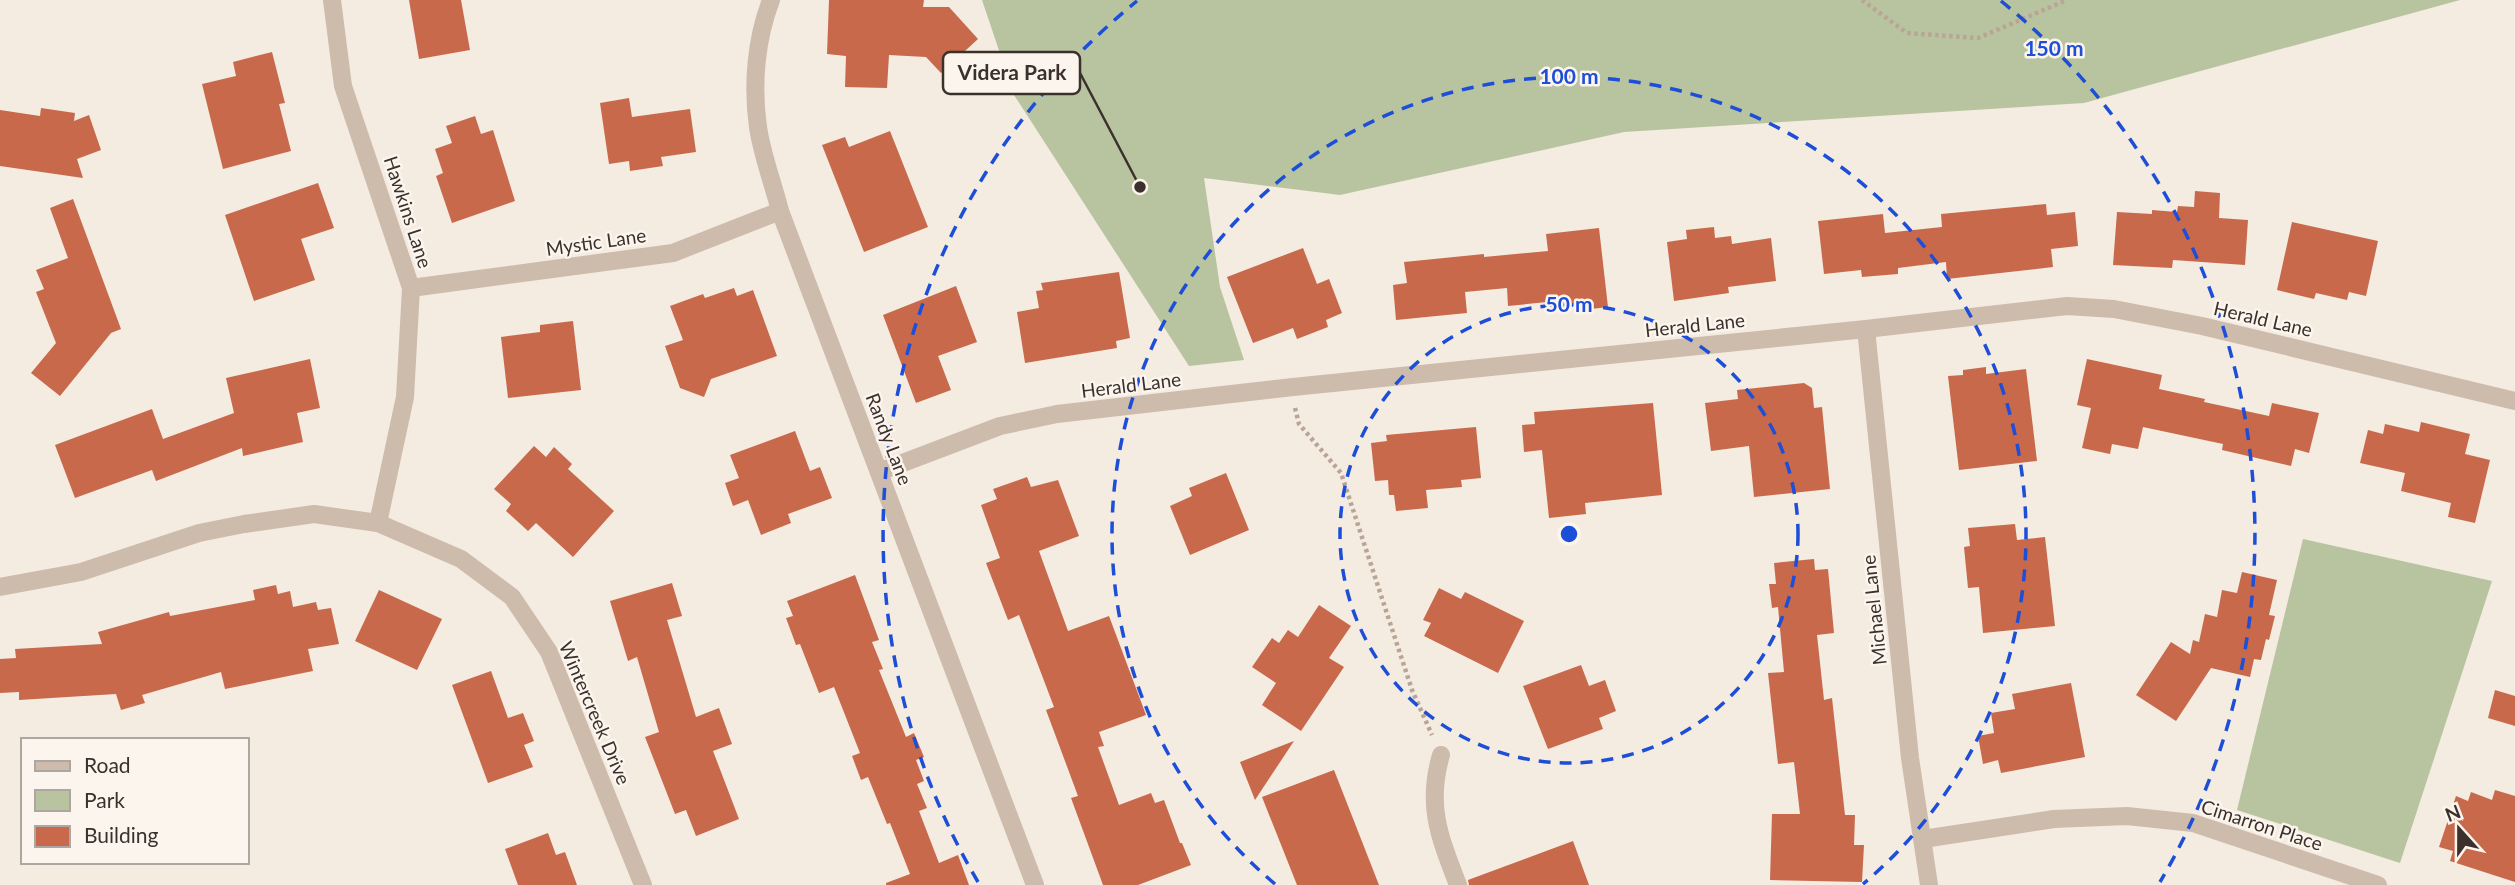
<svg xmlns="http://www.w3.org/2000/svg" width="2515" height="885" viewBox="0 0 2515 885" font-family="Lato,sans-serif">
  <rect width="100%" height="100%" fill="#f4ebe1"/>
  <g fill="#b8c4a0">
    <path d="M982,0H2460L2084,103L1624,132L1340,195L1204,178L1220,287L1244,360L1189,366L1014,95Z"/>
    <path d="M2303,539L2492,581L2400,863L2237,810Z"/>
  </g>
  <g fill="#c8694b">
    <path d="M409,0H461L470,50L419,59Z"/>
    <path d="M829,0H924L923,7H949L978,39L941,73L926,57L889,55L887,88L845,87L846,56L827,54Z"/>
    <path d="M272,52L285,103L279,104L291,151L223,169L202,84L236,76L233,62Z"/>
    <path d="M629,98L632,117L690,109L696,152L661,157L663,166L630,171L629,161L609,164L600,103Z"/>
    <path d="M41,108L75,113L74,121L89,115L101,150L77,159L83,178L0,166V110L40,116Z"/>
    <path d="M475,116L481,134L493,130L515,201L452,223L436,176L443,173L435,149L452,143L446,126Z"/>
    <path d="M890,131L928,227L864,252L822,145L845,137L849,147Z"/>
    <path d="M318,183L334,228L301,239L315,280L254,301L225,215Z"/>
    <path d="M2195,191L2220,193L2219,218L2248,220L2245,265L2173,260L2172,268L2113,265L2117,212L2152,214V210L2177,212L2178,206L2194,207Z"/>
    <path d="M73,199L121,329L111,333L60,396L31,373L56,343L36,292L44,289L36,270L68,258L50,208Z"/>
    <path d="M2046,204L2047,215L2075,212L2078,246L2051,249L2053,267L1947,279L1946,262L1898,268V274L1862,277L1861,270L1824,274L1818,221L1883,214L1885,233L1942,227L1941,214Z"/>
    <path d="M2292,222L2378,241L2366,296L2349,292L2347,300L2316,293L2314,299L2277,290Z"/>
    <path d="M1714,227L1715,238L1731,236L1732,244L1771,238L1776,281L1728,287L1729,293L1674,301L1667,242L1687,239L1686,230Z"/>
    <path d="M1599,228L1608,307L1575,311L1574,306L1550,308L1547,302L1508,306L1507,288L1465,292L1467,313L1396,320L1393,285L1407,283L1404,262L1484,254V257L1548,251L1546,234Z"/>
    <path d="M1303,248L1317,284L1329,279L1342,313L1326,320L1328,327L1297,339L1293,328L1253,343L1227,277Z"/>
    <path d="M1119,272L1130,338L1116,341L1117,348L1025,363L1017,312L1039,308L1036,291L1043,290L1041,283Z"/>
    <path d="M956,286L977,342L938,356L951,390L916,403L883,315Z"/>
    <path d="M734,288L737,296L753,290L777,356L711,379L704,397L680,388L665,346L683,340L670,306L703,294L705,298Z"/>
    <path d="M573,321L581,390L508,398L501,337L540,332V325Z"/>
    <path d="M310,359L320,408L297,413L303,442L243,456L242,448L156,481L152,470L75,498L55,445L152,409L163,439L234,413L226,378Z"/>
    <path d="M2087,359L2162,375L2159,389L2205,399L2204,402L2269,416L2272,403L2319,413L2309,453L2295,449L2291,466L2222,450L2223,444L2143,427L2138,449L2112,444L2110,454L2082,448L2091,408L2077,405Z"/>
    <path d="M1986,367V374L2026,369L2037,461L1959,470L1948,376L1963,375V370Z"/>
    <path d="M1804,383L1812,388L1814,408L1822,407L1830,489L1754,497L1749,446L1711,451L1705,403L1738,399L1737,390Z"/>
    <path d="M1653,403L1662,495L1585,503L1586,514L1549,518L1542,450L1524,452L1522,425L1535,424L1534,412Z"/>
    <path d="M2421,422L2470,434L2465,454L2490,460L2475,523L2448,517L2451,503L2401,491L2405,473L2360,463L2368,430L2383,434L2385,424L2419,432Z"/>
    <path d="M1476,427L1481,478L1461,480L1462,487L1426,490L1428,508L1396,511L1394,495H1389L1388,480L1375,481L1371,443L1387,441L1386,435Z"/>
    <path d="M795,431L810,471L820,467L832,498L788,514L791,523L761,535L748,500L733,506L725,483L739,478L730,455Z"/>
    <path d="M534,446L546,457L554,447L572,464L568,469L614,511L573,557L536,523L528,531L506,511L511,504L494,489Z"/>
    <path d="M1226,473L1249,530L1190,555L1170,506L1192,496L1189,488Z"/>
    <path d="M1027,477L1031,487L1058,480L1079,536L1039,551L1068,631L1109,616L1146,715L1099,732L1104,746L1098,747L1119,805L1151,793L1155,803L1164,800L1180,843H1182L1191,865L1138,885H1103L1071,798L1078,796L1046,710L1054,707L1019,615L1008,620L986,563L1000,558L981,505L997,499L993,489Z"/>
    <path d="M2015,524L2017,540L2045,537L2055,626L1983,633L1979,587L1968,588L1964,547L1970,546L1968,528Z"/>
    <path d="M1814,559L1815,570L1828,569L1834,633L1817,635L1824,700L1832,698L1845,815H1855L1854,845H1864L1862,882L1770,880L1772,814H1800L1794,762L1778,764L1768,673L1784,672L1778,607L1772,608L1769,584H1776L1774,563Z"/>
    <path d="M2242,572L2277,580L2269,615L2275,616L2269,640L2266,639L2261,660L2254,659L2250,677L2211,668L2176,721L2136,695L2171,642L2190,654L2193,640L2199,642L2205,614L2217,617L2222,590L2237,593Z"/>
    <path d="M855,575L879,640L872,642L883,669L879,670L906,737L914,733L924,757L916,760L924,781L917,784L927,808L919,811L939,863L958,855L969,885H886V883L910,874L890,823L887,824L868,777L861,780L852,756L860,753L834,687L819,693L800,644L796,645L786,618L793,616L787,601Z"/>
    <path d="M672,583L682,616L667,620L696,717L719,708L732,744L713,751L739,819L696,836L686,810L675,814L645,737L659,732L637,657L628,661L610,601Z"/>
    <path d="M276,585L278,594L290,591L293,607L316,602L318,610L331,608L339,644L308,649L313,671L225,689L221,672L142,695L145,703L121,710L116,694L19,700V692L0,693V659L16,658L15,649L102,644L98,632L169,612L170,616L255,600L253,590Z"/>
    <path d="M1439,588L1461,599L1465,592L1524,621L1498,673L1424,636L1431,623L1423,620Z"/>
    <path d="M379,590L442,619L417,670L355,641Z"/>
    <path d="M1319,605L1351,626L1329,658L1344,667L1301,731L1262,705L1276,683L1252,667L1272,638L1279,643L1288,630L1298,637Z"/>
    <path d="M1581,665L1589,686L1605,680L1616,711L1599,718L1603,729L1548,749L1523,686Z"/>
    <path d="M491,671L508,718L523,713L534,741L524,745L533,767L488,783L452,685Z"/>
    <path d="M2071,683L2085,757L2001,773L1998,760L1983,764L1978,736L1994,733L1991,713L2015,709L2012,694Z"/>
    <path d="M2495,690L2515,696V726L2488,718Z"/>
    <path d="M1294,741L1255,800L1240,762Z"/>
    <path d="M1334,770L1379,885H1297L1262,797Z"/>
    <path d="M2495,790L2515,796V882L2450,861L2453,851L2439,847L2456,796L2468,801L2471,792L2492,800Z"/>
    <path d="M548,833L556,855L565,852L577,885H518L505,849Z"/>
    <path d="M1573,841L1589,885H1469L1468,880Z"/>
  </g>
  <g fill="none" stroke-linecap="round" stroke-linejoin="round">
    <g stroke="#b9a596" stroke-width="4.5" stroke-dasharray="3.5 3.5" stroke-linecap="butt">
      <path d="M1862,0L1907,33L1978,38L2067,0"/>
      <path d="M1295,408L1299,424L1341,473L1412,690L1432,735"/>
    </g>
    <g stroke="#cdbbac" stroke-width="18">
      <path d="M771,0C756,39 752,85 758,127C762,155 773,183 780,211L1035,885"/>
      <path d="M411,288L673,253L780,211"/>
      <path d="M1866,329L1910,758L1929,885"/>
      <path d="M879,472L1000,426L1057,414L1293,387L1866,329L2067,306L2114,309L2202,326L2515,401"/>
      <path d="M378,523L461,559L512,597L549,652L643,885"/>
      <path d="M1441,755C1426,806 1440,838 1458,885"/>
      <path d="M1923,839L2054,819L2127,816L2193,823L2378,885"/>
    </g>
    <path stroke="#cdbbac" stroke-width="18" d="M0,587L81,572L199,533L244,524L314,514L378,523L405,397L411,288L343,86L332,0"/>
  </g>
  <g fill="none" stroke="#1d4ed8" stroke-width="3.5" stroke-dasharray="12 9">
    <circle cx="1569" cy="534" r="229"/>
    <path d="M1275 884A457 457 0 1 1 1863 884"/>
    <path d="M978 882A686 686 0 0 1 1137 1M2001 1A686 686 0 0 1 2160 882"/>
  </g>
  <g text-anchor="middle" stroke-width="5" stroke-linejoin="round" paint-order="stroke">
    <g font-size="19" fill="#3b302b" stroke="#fbf5ee">
      <text transform="translate(408 212) rotate(72)" y="7">Hawkins Lane</text>
      <text transform="translate(596 242) rotate(-8)" y="7">Mystic Lane</text>
      <text transform="translate(2263 319) rotate(13)" y="7">Herald Lane</text>
      <text transform="translate(1695 325) rotate(-6)" y="7">Herald Lane</text>
      <text transform="translate(1131 385) rotate(-7)" y="7">Herald Lane</text>
      <text transform="translate(889 439) rotate(69)" y="7">Randy Lane</text>
      <text transform="translate(1874 610) rotate(-96)" y="7">Michael Lane</text>
      <text transform="translate(595 713) rotate(67)" y="7">Wintercreek Drive</text>
      <text transform="translate(2262 825) rotate(18)" y="7">Cimarron Place</text>
    </g>
  </g>
  <circle cx="1569" cy="534" r="10" fill="#1d4ed8" stroke="#fbf5ee" stroke-width="3.5"/>
  <g font-size="21" text-anchor="middle" font-weight="bold" fill="#1d4ed8" stroke="#fbf5ee" stroke-width="5" stroke-linejoin="round" paint-order="stroke">
    <text x="2054" y="56">150 m</text>
    <text x="1569" y="84">100 m</text>
    <text x="1569" y="312">50 m</text>
  </g>
  <path fill="none" stroke="#3b302b" stroke-width="2.5" d="M1140 187L1080 73"/>
  <circle fill="#3b302b" stroke="#fbf5ee" stroke-width="2.5" cx="1140" cy="187" r="7"/>
  <rect fill="#fbf5ee" stroke="#3b302b" stroke-width="2.5" x="943" y="52" width="137" height="42" rx="7"/>
  <g font-size="21" text-anchor="middle" font-weight="bold" fill="#3b302b">
    <text x="1012" y="80">Videra Park</text>
  </g>
  <rect x="21" y="738" width="228" height="126" fill="#fbf5ee" stroke="#aea6a0" stroke-width="2"/>
  <rect x="35" y="761" width="35" height="10" fill="#cdbbac" stroke="#aea6a0" stroke-width="2"/>
  <text x="84" y="773" font-size="21" fill="#3b302b">Road</text>
  <rect x="35" y="790" width="35" height="21" fill="#b8c4a0" stroke="#aea6a0" stroke-width="2"/>
  <text x="84" y="808" font-size="21" fill="#3b302b">Park</text>
  <rect x="35" y="826" width="35" height="21" fill="#c8694b" stroke="#aea6a0" stroke-width="2"/>
  <text x="84" y="843" font-size="21" fill="#3b302b">Building</text>
  <g transform="translate(2459 829) rotate(339)" stroke="#fbf5ee" stroke-width="5" paint-order="stroke">
  <path d="M0-5L12 26L0 18L-12 26Z" fill="#3b302b"/>
  <text y="-10" font-size="19" font-weight="bold" text-anchor="middle" fill="#3b302b">N</text>
  </g>
</svg>
